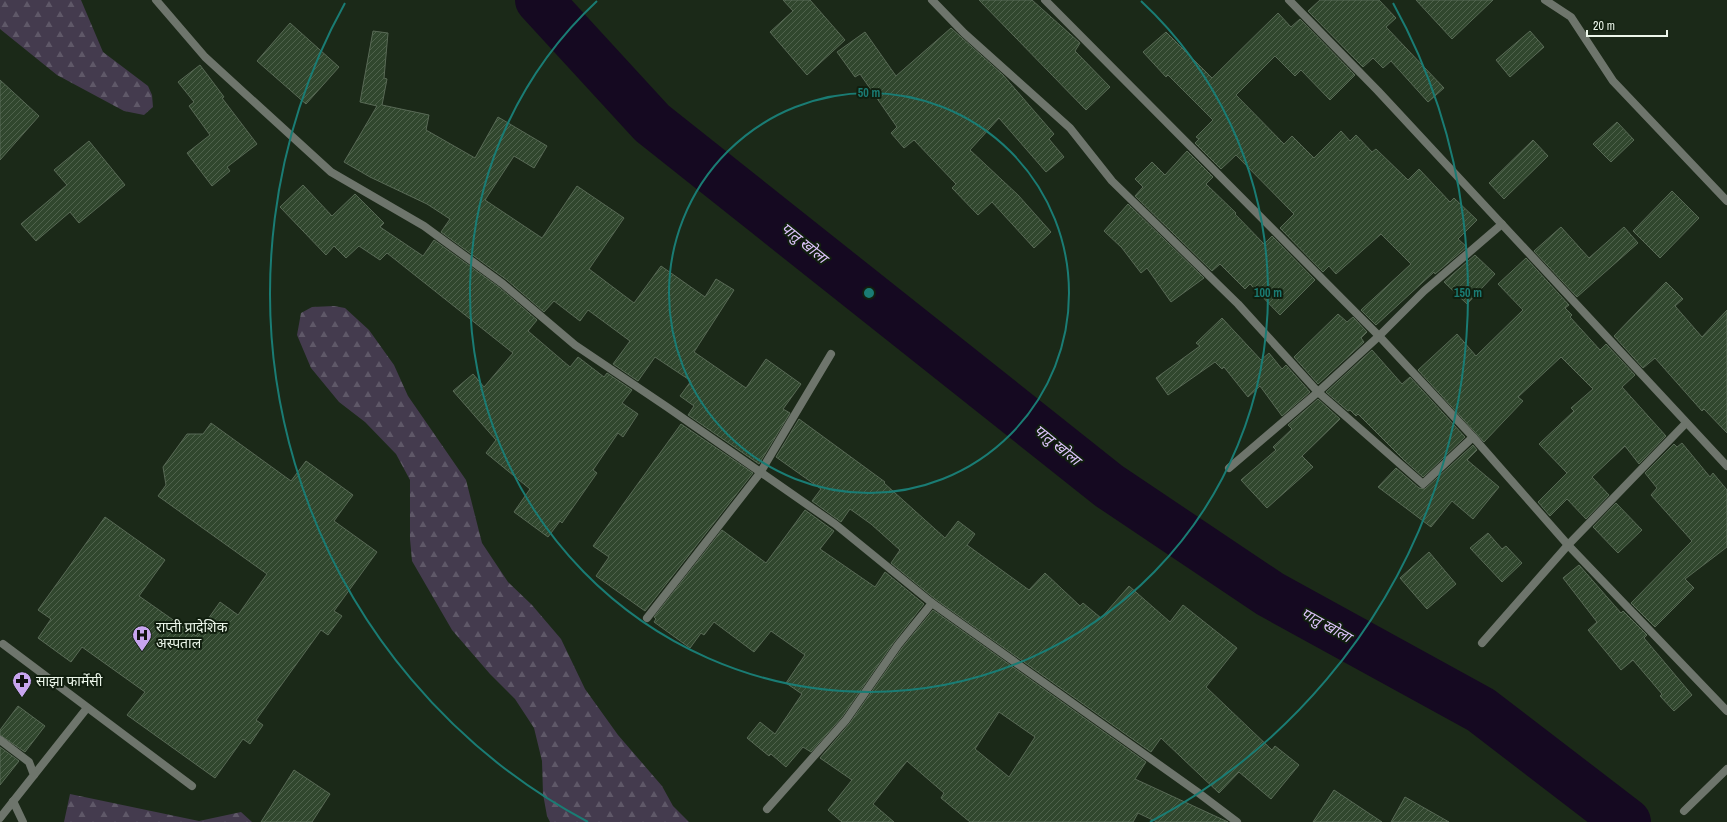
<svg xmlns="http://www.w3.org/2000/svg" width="1727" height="822" viewBox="0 0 1727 822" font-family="'Archivo Narrow','Noto Sans Devanagari',sans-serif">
  <defs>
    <pattern id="forest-firs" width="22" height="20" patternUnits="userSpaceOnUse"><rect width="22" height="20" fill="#443b4e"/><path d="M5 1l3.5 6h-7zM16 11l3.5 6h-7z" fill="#5f5868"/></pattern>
    <pattern id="building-hatch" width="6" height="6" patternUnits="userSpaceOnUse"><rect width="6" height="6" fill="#31472e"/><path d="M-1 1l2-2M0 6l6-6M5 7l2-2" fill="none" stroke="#4f624c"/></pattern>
  </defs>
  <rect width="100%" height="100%" fill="#1b2918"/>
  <g fill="url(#forest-firs)">
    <path d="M0,0H81L103,52L148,86L152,95L153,107L144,115L124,111L57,75L0,29Z"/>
    <path d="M334,306L345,308L369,330L394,365L408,396L466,480L482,543L508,582L532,605L561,639L585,689L618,735L662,786L673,806L689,822H550L547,816L543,794L542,761L534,728L515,699L490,674L452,630L412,561L410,539V480L396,454L365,422L339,402L311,368L297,335L301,313L312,307Z"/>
    <path d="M70,794L199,821L241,812L252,822H64Z"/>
  </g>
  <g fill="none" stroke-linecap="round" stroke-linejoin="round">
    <path stroke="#150921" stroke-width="48" d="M539,0L652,123L1109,486L1270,594L1481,710L1627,822"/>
  </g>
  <g fill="url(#building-hatch)" stroke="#596a56" fill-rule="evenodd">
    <path d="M783,0H810L845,40L807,75L770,32L793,11Z"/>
    <path d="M979,0H1032L1080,43L1075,51L1110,87L1086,110Z"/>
    <path d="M1320,0H1379L1396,18L1386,27L1444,88L1428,102L1391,61L1383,68L1373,58L1363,67L1308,11Z"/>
    <path d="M1416,0H1493L1452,39Z"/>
    <path d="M1278,13L1291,27L1300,19L1355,75L1330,100L1301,70L1295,76L1275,56L1236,95L1284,144L1292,136L1314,158L1341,131L1350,141L1356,135L1372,152L1376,149L1408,180L1419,169L1450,202L1454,198L1477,220L1458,239L1467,247L1435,274L1434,272L1376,325L1361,310L1411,264L1381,234L1336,274L1329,266L1323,272L1280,228L1294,214L1236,155L1221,169L1195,143L1199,139L1196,137L1213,120L1168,75L1166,77L1143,52L1166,32L1212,78Z"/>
    <path d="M290,23L339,67L306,104L257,61Z"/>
    <path d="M951,28L1003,75L1054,134L1049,139L1064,157L1046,172L999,118L970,150L1018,195L1051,232L1034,248L992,202L978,215L952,188L956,184L914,140L904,148L891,133L897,127L860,74L855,77L837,52L865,32L896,76Z"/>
    <path d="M373,31L388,33L384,78L387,79L382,105L429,115L426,130L475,158L498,117L547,146L534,168L514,156L485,200L542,238L577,186L624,218L589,269L634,303L661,266L705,297L716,279L734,290L694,352L746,388L766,359L801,384L783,409L790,413L759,464L688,415L694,406L680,396L691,381L655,357L638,381L613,364L630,341L588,310L580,321L554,301L544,312L507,280L441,232L450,219L427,204L370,177L344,162L377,106L360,102Z"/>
    <path d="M1530,31L1544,47L1510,77L1496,60Z"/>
    <path d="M200,65L224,97L222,98L257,144L227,167L230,171L212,186L187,153L210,135L189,106L194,102L178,82Z"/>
    <path d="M0,80L39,116L0,160Z"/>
    <path d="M1617,122L1634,140L1611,162L1593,144Z"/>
    <path d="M1533,140L1548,156L1504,199L1489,183Z"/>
    <path d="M89,141L125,185L79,223L70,212L36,241L21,224L67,185L54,170Z"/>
    <path d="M1187,151L1213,177L1206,184L1236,213L1235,214L1264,244L1272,236L1315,280L1280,315L1250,284L1245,289L1220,264L1212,271L1135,196L1143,187L1135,179L1152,162L1165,175Z"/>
    <path d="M303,185L332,216L355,194L384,223L380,227L423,256L434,240L500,288L537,320L528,331L570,367L578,357L604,377L607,373L632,390L622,403L638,414L623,437L618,433L593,470L597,473L562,523L560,521L548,537L514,512L530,489L486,453L496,440L453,391L473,374L484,387L513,353L387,253L380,260L359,246L346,258L334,246L326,255L280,207Z"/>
    <path d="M1672,191L1699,218L1660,258L1633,231Z"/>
    <path d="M1128,204L1204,278L1171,302L1147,268L1141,273L1122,248L1104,231Z"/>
    <path d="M1561,227L1589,258L1624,227L1638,243L1577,297L1534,251Z"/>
    <path d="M1475,255L1495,274L1467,304L1444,282Z"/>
    <path d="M1526,258L1569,305L1565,308L1572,315L1570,317L1600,350L1606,344L1635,375L1622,387L1666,436L1639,464L1625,446L1592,477L1609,495L1586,519L1567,499L1550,516L1538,502L1567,473L1539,444L1574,411L1571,408L1593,389L1561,357L1518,397L1523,401L1484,442L1418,370L1457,334L1476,356L1523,310L1498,284Z"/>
    <path d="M1666,282L1683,299L1675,306L1702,337L1727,310V433L1704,409L1702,411L1655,358L1643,368L1614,336Z"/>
    <path d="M1338,314L1347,322L1353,317L1367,332L1361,338L1364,342L1318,384L1294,357Z"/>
    <path d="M1222,318L1261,360L1269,353L1282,369L1286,365L1310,392L1282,416L1260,386L1248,397L1224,367L1222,369L1215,362L1168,395L1156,378L1200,346L1196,343Z"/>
    <path d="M1372,350L1402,384L1410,377L1465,437L1423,477L1404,460L1358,414L1356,416L1350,410L1348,411L1326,392Z"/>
    <path d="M1318,399L1340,419L1302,456L1313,467L1267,508L1241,480L1276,450L1273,447L1292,429L1288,425Z"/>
    <path d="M799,419L885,482L884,483L945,538L958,521L975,534L967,545L1029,590L1045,573L1080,606L1083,603L1101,618L1129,586L1170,622L1183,605L1237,648L1206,687L1272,750L1275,746L1299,765L1271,799L1239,772L1219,793L1161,738L1151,752L935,599L891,563L900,550L871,524L850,509L841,522L812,501L821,489L776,457Z"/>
    <path d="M211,423L291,481L306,461L353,495L334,521L377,552L334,611L342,616L328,635L321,630L256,720L263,725L250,744L243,739L215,778L127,715L145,692L82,647L71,662L38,638L51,619L38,610L105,517L165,560L139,596L196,636L220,602L238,615L267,574L158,496L166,485L163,467L187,434H203Z"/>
    <path d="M681,424L753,473L645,611L596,576L609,557L593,546Z"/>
    <path d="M1682,443L1710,477L1713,473L1727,490V547L1685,579L1694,588L1655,627L1631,603L1692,541L1651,495L1657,488L1645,473L1674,444L1677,447Z"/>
    <path d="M1473,445L1477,450L1467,460L1499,487L1473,519L1452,501L1431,527L1378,487L1396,468L1419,488L1425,489Z"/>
    <path d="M1616,503L1642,530L1618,553L1593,527Z"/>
    <path d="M805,510L834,531L820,549L875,587L885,572L924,604L894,642L842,717L811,752L803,747L786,767L771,754L769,756L747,738L760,722L775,734L802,694L786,683L805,655L771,631L754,652L714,622L704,635L701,633L690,648L654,622L656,619L654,617L722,530L766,563Z"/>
    <path d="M1488,533L1502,549L1506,546L1522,563L1502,582L1470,548Z"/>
    <path d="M1429,552L1456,584L1427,609L1400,578Z"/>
    <path d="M1579,565L1621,613L1623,611L1647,635L1644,638L1692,695L1674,711L1660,696L1662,694L1633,660L1621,670L1588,630L1597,622L1563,578Z"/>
    <path d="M933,610L1146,762L1135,779L1228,822H1157L1138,813L1133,822H970L941,798L944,793L907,761L873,804L894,822H842L828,810L852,780L820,758L850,723L902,648ZM999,712L1035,737L1009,777L975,749Z"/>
    <path d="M18,706L45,726L25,752L0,735V730Z"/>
    <path d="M0,747L19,761L0,785Z"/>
    <path d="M294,770L330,794L312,822H261Z"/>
    <path d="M1334,790L1382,822H1313Z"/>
    <path d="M1405,797L1449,822H1391Z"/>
  </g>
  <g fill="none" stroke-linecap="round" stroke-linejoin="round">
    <g stroke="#6e756c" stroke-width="8">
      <path d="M647,618L760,473L831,354"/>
      <path d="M3,644L192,786"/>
      <path d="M34,775L87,708"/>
      <path d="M767,809L846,720L898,645L932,603"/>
    </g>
    <g stroke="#6e756c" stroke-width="8">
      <path d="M156,0L205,57L331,172L424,226L503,284L575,345L667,407L835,524L932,603L1196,791L1237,822"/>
      <path d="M932,0L964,33L1070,128L1112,181L1238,304L1318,392L1423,484L1473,437"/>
      <path d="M1045,0L1379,336L1473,437L1568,545L1727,711"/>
      <path d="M1289,0L1378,91L1727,466"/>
      <path d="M1545,0L1571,17L1613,81L1727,201"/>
      <path d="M1229,468L1318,392L1379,336L1424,291L1502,224"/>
      <path d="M1482,643L1568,545L1686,423"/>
      <path d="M0,740L29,762L34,775L0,818"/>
      <path d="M13,801L23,822"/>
      <path d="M1684,811L1727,769"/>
    </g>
  </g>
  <g fill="none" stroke="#1a7c74" stroke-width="2">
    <circle cx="869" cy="293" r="200"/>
    <path d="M1141 1A399 399 0 1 1 597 1"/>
    <path d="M588 822A599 599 0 0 1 345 3M1393 3A599 599 0 0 1 1150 822"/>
  </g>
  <defs>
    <symbol id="hospital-pin" viewBox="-11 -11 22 30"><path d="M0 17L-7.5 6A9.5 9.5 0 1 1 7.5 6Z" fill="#c8a5ef" stroke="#111f0f"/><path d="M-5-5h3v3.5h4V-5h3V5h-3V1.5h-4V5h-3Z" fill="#111"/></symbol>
    <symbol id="pharmacy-pin" viewBox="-11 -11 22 30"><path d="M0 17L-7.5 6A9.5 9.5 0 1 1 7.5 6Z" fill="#c8a5ef" stroke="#111f0f"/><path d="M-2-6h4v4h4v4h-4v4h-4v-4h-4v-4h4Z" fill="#111"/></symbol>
  </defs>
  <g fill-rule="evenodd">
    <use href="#hospital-pin" x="131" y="624" width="22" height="30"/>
    <use href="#pharmacy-pin" x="11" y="670" width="22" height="30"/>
  </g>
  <g text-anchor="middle" stroke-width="4" stroke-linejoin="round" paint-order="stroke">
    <g font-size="14" fill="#ecf6ea" stroke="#111f0f" text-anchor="start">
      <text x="156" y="632">राप्ती प्रादेशिक<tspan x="156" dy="16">अस्पताल</tspan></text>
      <text x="36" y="686">साझा फार्मेसी</text>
    </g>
    <g font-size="15" font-style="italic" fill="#dfc5fd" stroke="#111f0f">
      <text transform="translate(804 243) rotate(39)" y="5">पातु खोला</text>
      <text transform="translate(1057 445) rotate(39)" y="5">पातु खोला</text>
      <text transform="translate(1326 625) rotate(29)" y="5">पातु खोला</text>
    </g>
  </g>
  <circle cx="869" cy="293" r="6" fill="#1a7c74" stroke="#111f0f" stroke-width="2"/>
  <g font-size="12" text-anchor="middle" font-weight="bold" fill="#1a7c74" stroke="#111f0f" stroke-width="4" stroke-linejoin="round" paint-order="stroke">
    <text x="869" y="97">50 m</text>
    <text x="1268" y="297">100 m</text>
    <text x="1468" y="297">150 m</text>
  </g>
  <path d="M1587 30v6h80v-6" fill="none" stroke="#ecf6ea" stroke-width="2"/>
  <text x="1593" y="30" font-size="12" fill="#ecf6ea" stroke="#111f0f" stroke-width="3" paint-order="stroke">20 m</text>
</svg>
